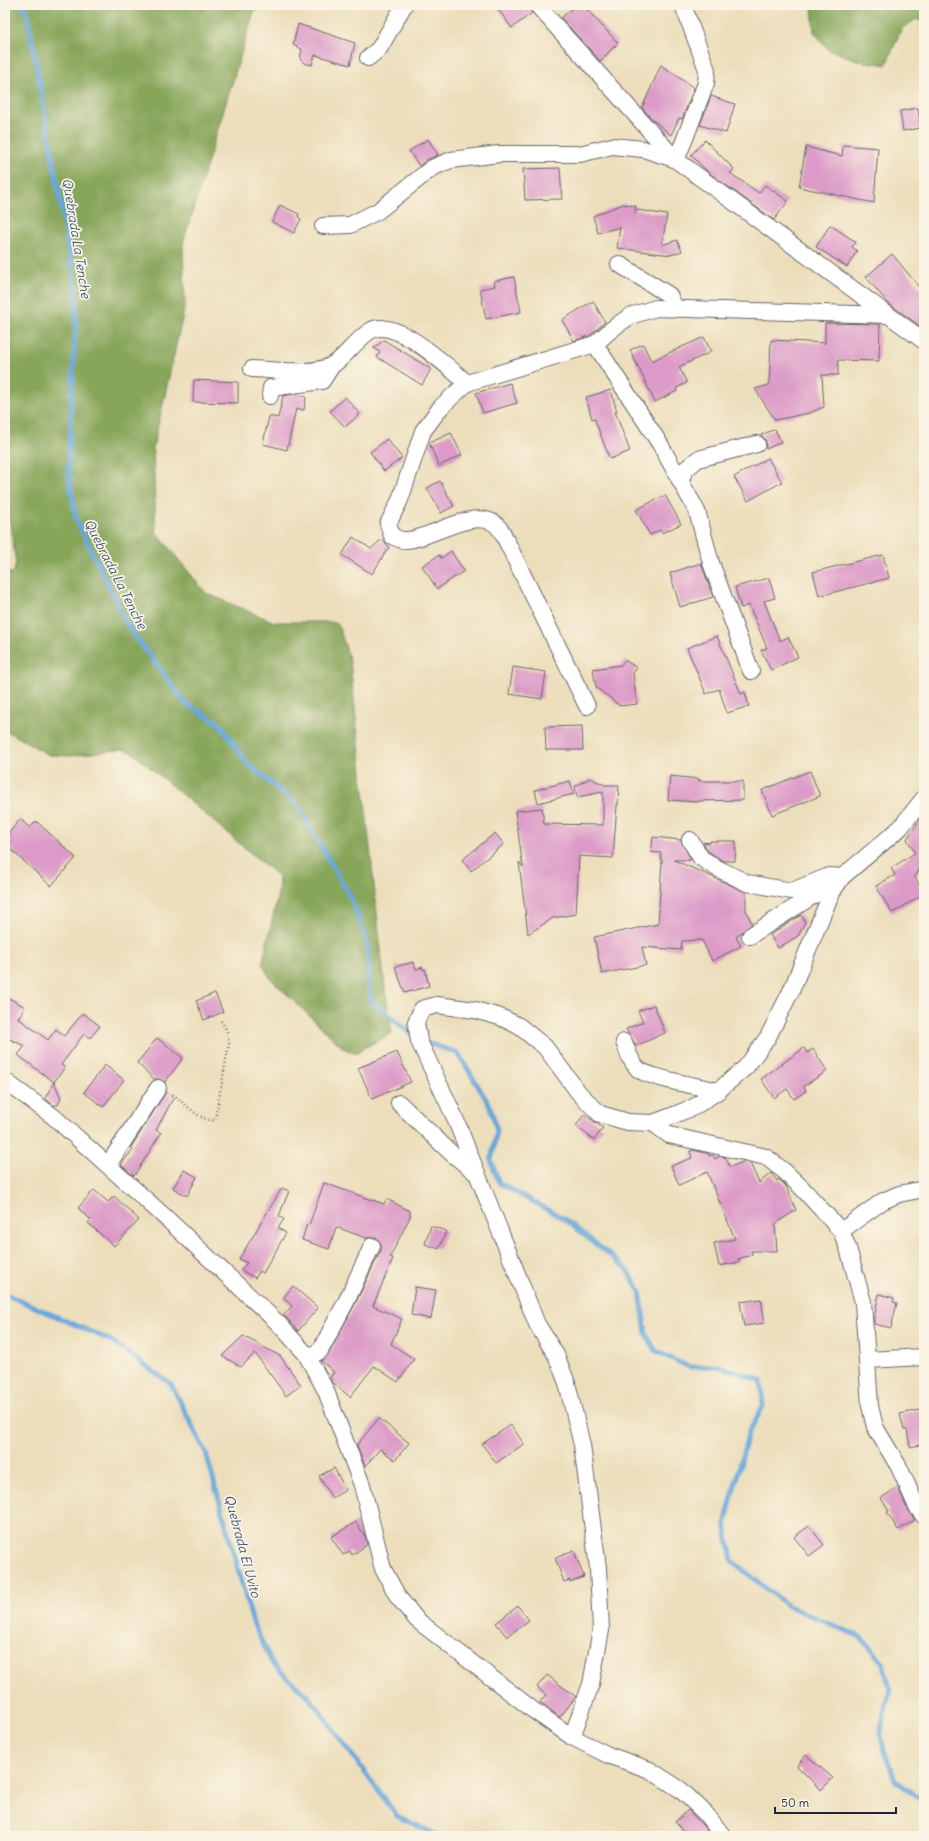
<svg xmlns="http://www.w3.org/2000/svg" width="929" height="1841" viewBox="0 0 929 1841" font-family="Delius,sans-serif">
  <rect width="100%" height="100%" fill="#fcf5e5"/>
  <filter id="ink" filterUnits="userSpaceOnUse"><feTurbulence type="fractalNoise" baseFrequency=".025" numOctaves="2"/><feDisplacementMap in="SourceGraphic" scale="8" xChannelSelector="R" yChannelSelector="G"/><feConvolveMatrix kernelMatrix="1 2 1 2 8 2 1 2 1" color-interpolation-filters="sRGB"/></filter>
  <filter id="wash" filterUnits="userSpaceOnUse"><feTurbulence type="fractalNoise" baseFrequency=".012" numOctaves="4" result="noise"/><feDisplacementMap in="SourceGraphic" scale="16" xChannelSelector="R" yChannelSelector="G"/><feGaussianBlur stdDeviation="0.9" result="paint"/><feColorMatrix in="noise" values="0 0 0 0 0 0 0 0 0 0 0 0 0 0 0 0 0 1.4 0 .05"/><feComposite in="paint" operator="in"/></filter>
  <g filter="url(#wash)">
    <rect width="100%" height="100%" fill="#ecdebb"/>
    <g fill="#87a65a" stroke="#54644a">
      <path d="M5,5H256L183,243L185,306L153,448L156,532L206,593L274,622H331L338,624L350,661L384,978L392,1033L355,1053L343,1048L270,978L262,964L278,894L279,877L133,753L123,749L70,756L49,755L5,730V572L13,573L16,564L5,491Z"/>
      <path d="M815,5H924V23L917,19L902,28L886,65L860,61L829,50L814,32L812,7Z"/>
    </g>
    <g fill="none" stroke-linecap="round" stroke-linejoin="round">
      <g stroke="#68a7db" stroke-width="5">
        <path d="M20,5L27,11L77,296L68,470L76,519L129,628L186,704L219,723L247,763L298,806L351,898L367,941L370,1000L414,1036"/>
        <path d="M424,1042L458,1053L490,1106L497,1130L491,1160L499,1183L563,1218L626,1268L640,1291L646,1334L656,1351L689,1367L718,1366L761,1380L763,1406L748,1434L725,1524L732,1561L788,1606L861,1637L883,1663L890,1689L880,1732L884,1750L895,1780L924,1802"/>
        <path d="M5,1294L110,1340L171,1384L206,1453L253,1623L273,1665L310,1698L397,1816L439,1836"/>
      </g>
    </g>
    <g id="blocks">
      <g fill="#db9ac7">
        <path d="M495,5H527L532,13L512,28Z"/>
        <path d="M576,5H583L618,43L600,61L561,18Z"/>
        <path d="M298,24L355,43L350,65L315,55L312,65L304,63L300,59L302,49L293,45Z"/>
        <path d="M661,65L694,88L682,119L679,118L671,135L651,118L642,108Z"/>
        <path d="M711,96L735,104L726,133L700,125Z"/>
        <path d="M918,108L921,128L903,131L900,111Z"/>
        <path d="M428,139L438,155L428,159L419,166L409,151Z"/>
        <path d="M705,140L734,169L730,173L759,193L765,185L788,201L774,220L709,173L691,155Z"/>
        <path d="M843,145L878,148L874,203L799,187L806,147L842,156Z"/>
        <path d="M560,168L562,199L525,200L523,169Z"/>
        <path d="M623,204L636,206L635,213L638,210L667,215L662,245L677,240L682,251L671,255L617,248L620,227L598,233L593,216Z"/>
        <path d="M280,205L299,214L298,217L301,219L294,233L272,222Z"/>
        <path d="M830,225L856,242L852,247L857,251L847,267L816,247Z"/>
        <path d="M892,254L924,293V329L887,302L866,277Z"/>
        <path d="M514,277L521,312L486,319L480,289L495,286L494,281Z"/>
        <path d="M593,301L605,322L589,336L574,341L562,320Z"/>
        <path d="M825,323L880,324L879,361L838,360V375H822L824,407L809,413L775,420L755,389L769,385L771,340L825,343Z"/>
        <path d="M704,337L711,352L679,367L687,383L676,388L677,391L655,402L630,350L643,344L651,361Z"/>
        <path d="M384,340L431,369L422,385L377,357L380,352L374,348Z"/>
        <path d="M194,380L238,382V403L193,402Z"/>
        <path d="M510,383L517,403L483,413L476,393Z"/>
        <path d="M611,390L617,412H615L630,451L610,459L594,418L592,419L586,397Z"/>
        <path d="M294,394L306,397L304,410L296,409L287,450L263,444L269,416L278,418L283,396Z"/>
        <path d="M345,397L360,414L345,427L330,411Z"/>
        <path d="M775,429L781,442L766,449V441L761,435Z"/>
        <path d="M451,433L462,455L439,466L429,443Z"/>
        <path d="M387,439L402,458L384,471L370,452Z"/>
        <path d="M768,458L782,482L748,501L734,477Z"/>
        <path d="M440,481L454,506L441,513L427,488Z"/>
        <path d="M665,495L681,524L662,533L660,530L650,535L636,510Z"/>
        <path d="M353,537L371,549L382,539L389,547L372,574L342,555Z"/>
        <path d="M451,551L464,571L437,589L422,566L439,555L441,558Z"/>
        <path d="M883,555L889,578L819,596L813,572Z"/>
        <path d="M701,563L713,597L680,607L670,573Z"/>
        <path d="M769,578L775,598L764,601L780,641L788,637L798,657L771,670L761,650L767,648L749,605L741,608L735,587Z"/>
        <path d="M717,636L741,694L745,692L749,706L727,713L719,689L706,694L687,648Z"/>
        <path d="M625,660L637,668L633,673L637,704L620,706L596,687L593,669L621,665Z"/>
        <path d="M513,667L546,672L542,699L509,694Z"/>
        <path d="M582,726L583,750H546L545,727Z"/>
        <path d="M810,771L820,796L772,815L762,790Z"/>
        <path d="M670,776L699,779V781H743V800L698,801V802L668,800Z"/>
        <path d="M590,778L605,785H619L618,805H617L613,858L579,856L576,914L553,918L528,934L519,862L523,867L515,811L542,808L544,824L603,825V792L577,797L575,786Z"/>
        <path d="M570,781L574,794L538,803L535,790Z"/>
        <path d="M924,813V869L922,865L915,877L924,894L892,913L876,886L895,875L891,868L915,853L907,839Z"/>
        <path d="M20,819L30,828L36,821L76,858L51,886L5,844V838Z"/>
        <path d="M495,833L504,844L471,871L462,860Z"/>
        <path d="M653,837L681,840L691,860H674L746,892V910L752,924L736,937L741,946L712,961L702,940L682,941L681,950L642,947L646,965L602,974L594,937L658,924L662,860H661V853L651,852Z"/>
        <path d="M710,841H736L735,861H723L708,851L703,842L710,843Z"/>
        <path d="M801,915L805,922L798,936L778,948L770,935Z"/>
        <path d="M413,962L416,969L422,967L423,970L425,969L429,986L405,993L395,967Z"/>
        <path d="M215,993L223,1012L204,1020L196,1001Z"/>
        <path d="M5,996L25,1007L18,1018L48,1040L56,1029L64,1036L83,1013L100,1026L90,1038L84,1034L61,1065L65,1067L54,1082L18,1055L25,1046L7,1038L5,1041Z"/>
        <path d="M654,1005L665,1033L636,1046L626,1029L643,1022L638,1011Z"/>
        <path d="M157,1038L183,1058L165,1082L159,1079H154L137,1063Z"/>
        <path d="M804,1048L807,1053L813,1049L827,1071L804,1086L806,1091L794,1099L787,1089L774,1098L761,1079Z"/>
        <path d="M397,1052L411,1082L372,1099L358,1068Z"/>
        <path d="M105,1065L124,1080L103,1107L84,1092Z"/>
        <path d="M54,1082L61,1098L58,1105H53L45,1098Z"/>
        <path d="M166,1092L174,1097L156,1130L161,1133L134,1176L121,1165L133,1149L131,1147Z"/>
        <path d="M584,1114L603,1128L594,1140L576,1126Z"/>
        <path d="M693,1150L709,1154V1156L713,1155L715,1159L720,1156L725,1157L730,1167L743,1162L750,1163L759,1183L771,1173L777,1181L779,1179L786,1186L796,1210L775,1224L777,1251H751L752,1255L738,1259L739,1262L719,1266L714,1243L735,1239L707,1172L679,1185L671,1166L692,1158L690,1151Z"/>
        <path d="M184,1170L197,1177L187,1196L173,1188Z"/>
        <path d="M324,1183L384,1204L387,1199L410,1211V1217L390,1257L393,1258L373,1306L402,1319L391,1344L414,1359L398,1382L374,1366L350,1397L333,1383L330,1378L334,1372L321,1361L328,1355L355,1304L381,1250V1245L376,1237L366,1238L336,1227L329,1249L302,1240L307,1224L309,1225Z"/>
        <path d="M282,1188L289,1191L279,1216L284,1219L278,1228L286,1233L263,1273L260,1271L255,1278L241,1270L247,1263L239,1259Z"/>
        <path d="M94,1190L108,1202L114,1196L139,1220L114,1246L88,1223L91,1220L78,1208Z"/>
        <path d="M431,1226L446,1231L439,1249L425,1244Z"/>
        <path d="M293,1286L318,1308L298,1331L284,1315L292,1306L283,1298Z"/>
        <path d="M415,1287L436,1290L431,1319L411,1315Z"/>
        <path d="M879,1294L894,1298L893,1302L897,1303L891,1328L874,1324V1318Z"/>
        <path d="M761,1299L765,1323L744,1326L740,1302Z"/>
        <path d="M243,1336L280,1356L301,1385L286,1396L255,1353L241,1367L222,1356Z"/>
        <path d="M924,1409V1444L910,1447L907,1430H904L900,1414Z"/>
        <path d="M379,1418L409,1443L395,1460L380,1449L365,1466L357,1445Z"/>
        <path d="M511,1425L524,1444L496,1463L482,1444Z"/>
        <path d="M334,1468L346,1490L332,1498L319,1476Z"/>
        <path d="M898,1487L908,1511L915,1520L898,1530L887,1512L889,1511L881,1498Z"/>
        <path d="M356,1522L366,1538L367,1545L352,1555L350,1551L343,1555L331,1537Z"/>
        <path d="M809,1526L824,1545L809,1556L794,1537Z"/>
        <path d="M574,1551L584,1577L570,1582V1580L564,1582L555,1558Z"/>
        <path d="M518,1606L529,1620L507,1637L496,1623Z"/>
        <path d="M547,1675L576,1697L560,1717L540,1702L546,1695L537,1687Z"/>
        <path d="M806,1755L833,1778L821,1790L797,1766Z"/>
        <path d="M688,1810L707,1830L700,1836H688L675,1822Z"/>
      </g>
    </g>
  </g>
  <g filter="url(#ink)">
    <use href="#blocks" fill-opacity="0" stroke="#696468" stroke-width="1"/>
    <g fill="none" stroke-linecap="round" stroke-linejoin="round">
      <defs>
        <g id="minor">
          <path d="M537,5L676,160L924,341"/>
          <path d="M368,58L379,49L404,5"/>
          <path d="M676,160L684,141L706,83L707,70L683,5"/>
          <path d="M323,226L350,225L378,211L432,168L451,160L499,154H580L612,146L643,149L674,159"/>
          <path d="M619,264L669,295L676,309"/>
          <path d="M595,344L660,444L697,511L711,563L751,671"/>
          <path d="M252,369C275,370 314,376 334,364C347,355 356,340 370,331C394,315 449,368 467,383"/>
          <path d="M270,396L271,388L322,381L333,364"/>
          <path d="M680,480L686,469L698,459L757,444"/>
          <path d="M587,706L502,532C500,529 497,525 494,523C470,509 430,539 407,540C402,541 396,538 392,536L388,524L400,500L423,431L441,407L467,383L595,344L612,329L630,316L656,308L888,315"/>
          <path d="M690,840L701,858L715,867L747,883L792,891L829,876L842,877"/>
          <path d="M750,936L833,883"/>
          <path d="M624,1042C628,1052 630,1061 638,1069C648,1078 703,1087 718,1091"/>
          <path d="M5,1081L54,1117L165,1217L278,1323L306,1354L326,1391L362,1485L383,1569L398,1597L417,1620L533,1710L572,1737L608,1755L650,1770L681,1790L705,1813L723,1836"/>
          <path d="M399,1103L450,1152L476,1173"/>
          <path d="M653,1123L669,1135L766,1157L784,1171L802,1188L841,1231L848,1248L863,1302L870,1406L875,1427L899,1467L917,1507L924,1516"/>
          <path d="M108,1165L158,1088"/>
          <path d="M841,1231L883,1201L899,1194L924,1189"/>
          <path d="M308,1357L320,1351L347,1300L372,1246"/>
          <path d="M867,1360L924,1357"/>
          <path d="M572,1737L591,1684L601,1630L598,1568L582,1445L567,1383L556,1355L537,1324L455,1118L419,1041L416,1022L422,1009L437,1005L475,1010L500,1017L519,1026L545,1047L579,1093L600,1114L628,1122L653,1123L669,1117L694,1107L718,1091L746,1067L768,1037L791,991L831,894L842,877L900,828L924,798"/>
        </g>
      </defs>
      <use href="#minor" stroke="#696468" stroke-width="18"/>
      <path stroke="#696468" stroke-width="2.5" stroke-dasharray="1 3" stroke-linecap="butt" d="M173,1094C181,1101 204,1124 215,1120L229,1044L227,1031L221,1021"/>
      <use href="#minor" stroke="#fff" stroke-width="16"/>
    </g>
  </g>
  <g text-anchor="middle" stroke-width="3.5" stroke-linejoin="round" paint-order="stroke">
    <g font-size="13" font-style="italic" fill="#3e577b" stroke="#fcf5e5">
      <text transform="translate(77 238) rotate(81)" y="5">Quebrada La Tenche</text>
      <text transform="translate(116 574) rotate(63)" y="5">Quebrada La Tenche</text>
      <text transform="translate(243 1546) rotate(75)" y="5">Quebrada El Uvito</text>
    </g>
  </g>
  <rect width="929" height="1841" fill="none" stroke="#fcf5e5" stroke-width="20"/>
  <path d="M775 1807v6h121v-6" fill="none" stroke="#22223b" stroke-width="2"/>
  <text x="781" y="1807" font-size="12" fill="#22223b" stroke="#fcf5e5" stroke-width="3" paint-order="stroke">50 m</text>
</svg>
